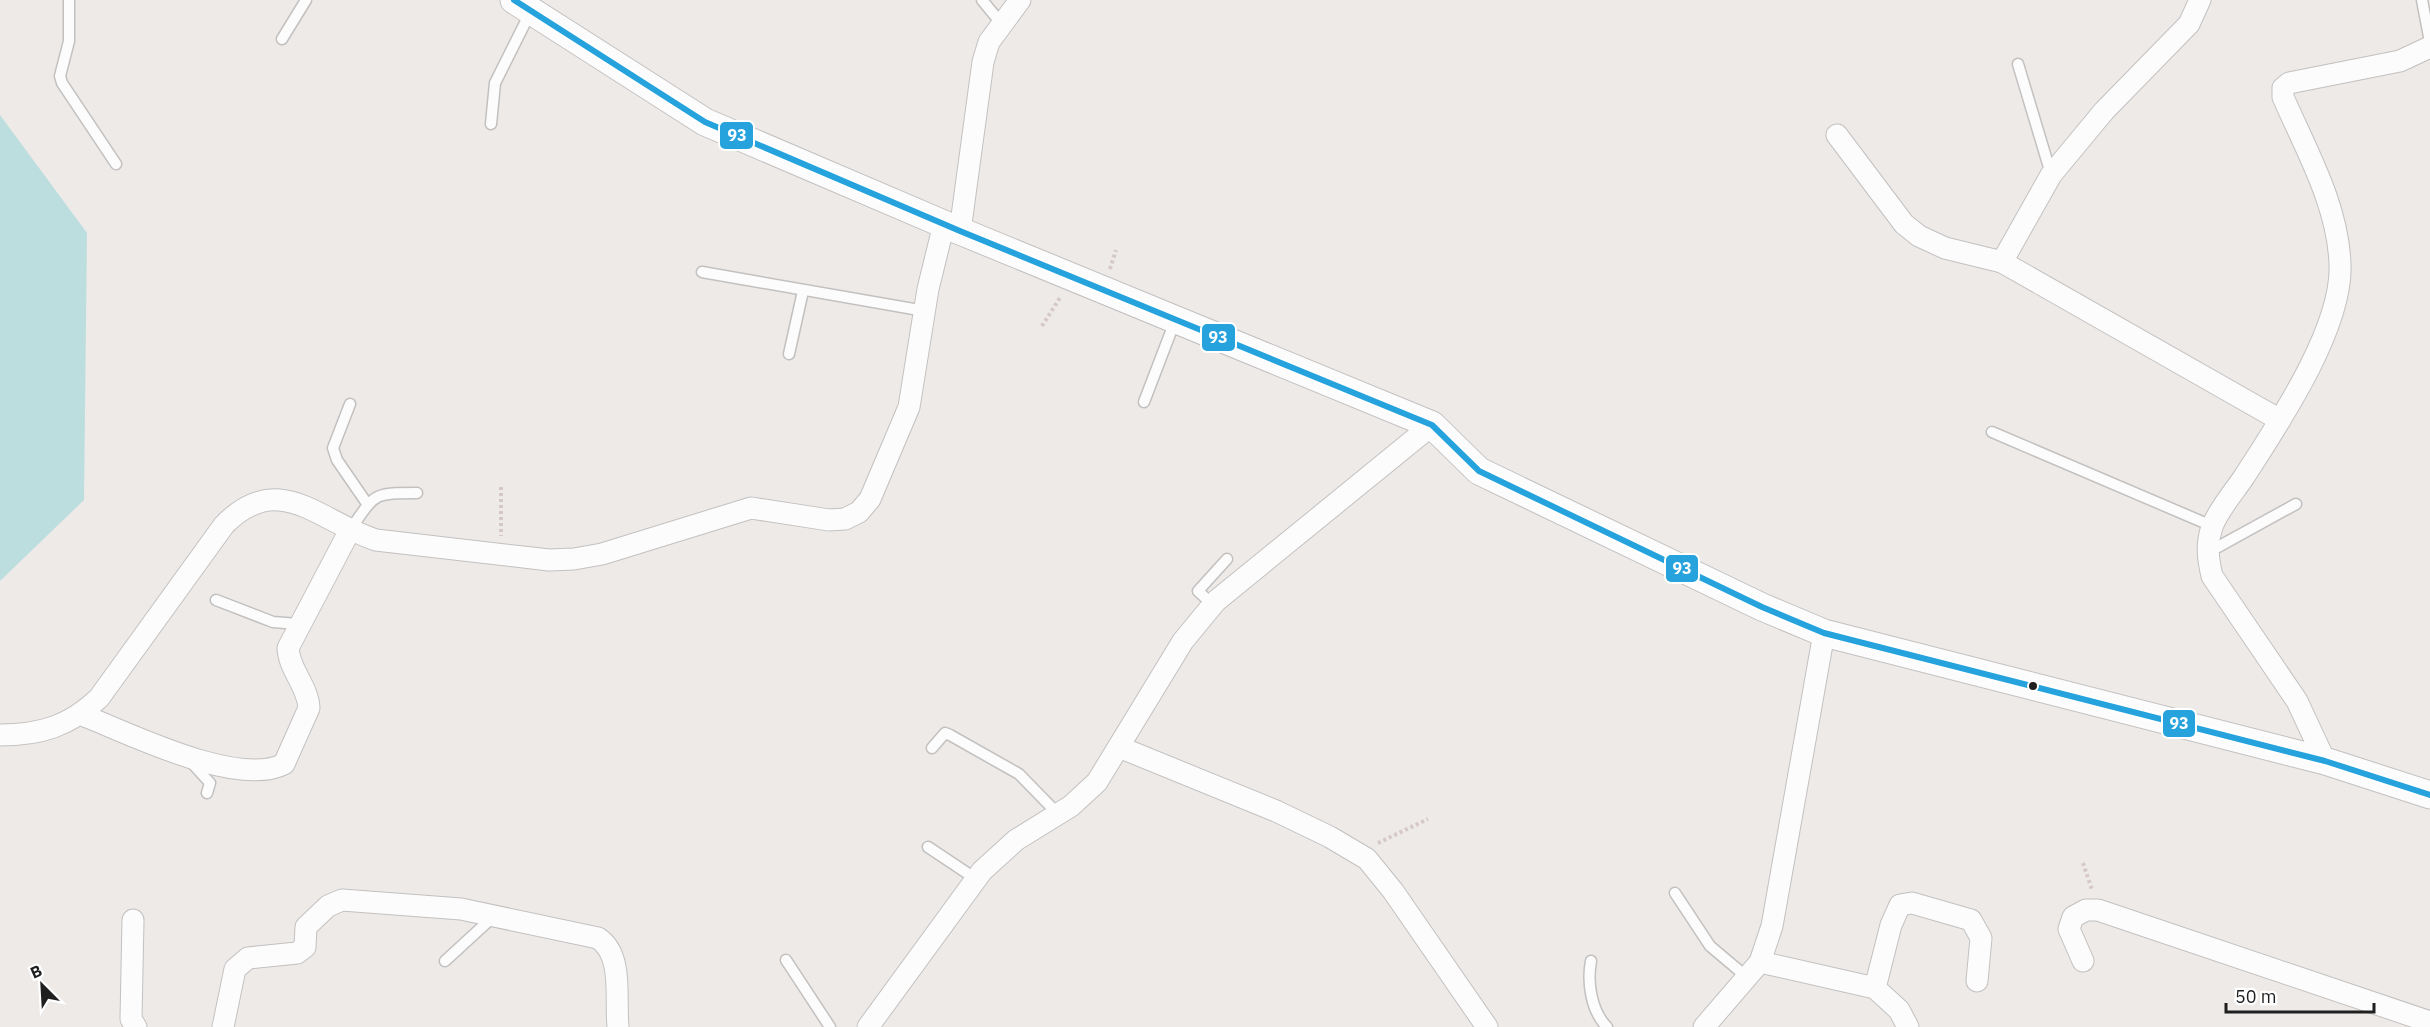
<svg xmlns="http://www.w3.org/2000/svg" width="2430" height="1027" viewBox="0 0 2430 1027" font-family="'IBM Plex Sans',sans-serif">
  <rect width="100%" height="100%" fill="#edeae8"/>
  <path fill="#bddedf" d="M0,115L87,233L84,500L0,581Z"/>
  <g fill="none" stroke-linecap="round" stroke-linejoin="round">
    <defs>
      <g id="service">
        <path d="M69,0V41L60,76L62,83L116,164"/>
        <path d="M982,0L1001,23"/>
        <path d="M2422,0L2430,42"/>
        <path d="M282,39L306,0"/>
        <path d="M2018,64L2051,174"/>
        <path d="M491,124L495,83L531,11"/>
        <path d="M702,272L925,311"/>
        <path d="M789,354L803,291"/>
        <path d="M1144,402L1175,321"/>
        <path d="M350,404L333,448L337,460L368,505"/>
        <path d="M1992,432L2212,526"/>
        <path d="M350,530C376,493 372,493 417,493"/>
        <path d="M2207,553L2296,504"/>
        <path d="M216,600L273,622L298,624"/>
        <path d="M1213,605L1198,591L1227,559"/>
        <path d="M932,748L945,733L950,735L1019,774L1058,814"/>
        <path d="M191,762L210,783L207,793"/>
        <path d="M928,847L976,879"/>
        <path d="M1675,893L1710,946L1748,978"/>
        <path d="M786,960L830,1027"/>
        <path d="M445,961L494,916"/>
        <path d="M1591,961C1587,982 1591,1011 1607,1027"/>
      </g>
      <g id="minor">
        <path d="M1837,135L1904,224L1919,236L1945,248L2002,262L2280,420"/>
        <path d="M960,231L983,62L989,42L1020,0"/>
        <path d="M2002,262L2051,175L2104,111L2189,24L2200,0"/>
        <path d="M82,715C129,733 237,788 284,764L309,708C308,686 289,670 288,648L350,530"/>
        <path d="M0,735C40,735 70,726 99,698L224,525C279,469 318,521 376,540L549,560L574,559L602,554L751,508L829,520L845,519L859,512L870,499L909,407L928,289L944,224"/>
        <path d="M1119,747L1276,811L1330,837L1367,859L1393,891L1487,1027"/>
        <path d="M2325,761L2297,701L2212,576C2208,559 2206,544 2212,527C2218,510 2234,492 2244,477C2278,424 2343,328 2340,264C2338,205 2306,150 2283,97V88L2289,83L2400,61L2430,47"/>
        <path d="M133,920L131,1019L136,1027"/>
        <path d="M2083,961L2069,929L2073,917L2086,910H2098L2430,1022"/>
        <path d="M1760,962L1875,988L1899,1010L1908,1027"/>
        <path d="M1875,988L1891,925L1900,905L1912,903L1971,920L1981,938L1977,981"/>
        <path d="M223,1027L235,969L248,958L297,953L305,947L306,927L328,906L342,900L461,909L598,938C624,955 615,999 618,1027"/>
        <path d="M868,1027L982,871L1016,840L1071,806L1097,782L1183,641L1216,601L1432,425"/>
        <path d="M1704,1027L1760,962L1772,926L1824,633"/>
      </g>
      <path id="tertiary" d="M514,0L705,122L960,231L1432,425L1479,471L1762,607L1824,633L2325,761L2430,795"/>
    </defs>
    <use href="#service" stroke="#c3c1c0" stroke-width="13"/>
    <use href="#minor" stroke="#c3c1c0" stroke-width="23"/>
    <use href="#tertiary" stroke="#c3c1c0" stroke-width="29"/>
    <g stroke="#d6c8c8" stroke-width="4" stroke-dasharray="3 3" stroke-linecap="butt">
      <path d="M1110,269L1116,250"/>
      <path d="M1042,326L1061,296"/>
      <path d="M501,487V536"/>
      <path d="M1378,843L1428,819"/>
      <path d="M2083,863L2092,890"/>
    </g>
    <use href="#service" stroke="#fcfcfc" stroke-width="10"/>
    <use href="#minor" stroke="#fcfcfc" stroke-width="21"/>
    <use href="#tertiary" stroke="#fcfcfc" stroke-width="27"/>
    <defs>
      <path id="bus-1" d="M514,0L705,122L960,231L1432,425L1479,471L1762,607L1824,633L2325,761L2430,795"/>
    </defs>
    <use href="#bus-1" stroke="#fff" stroke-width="10"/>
    <use href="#bus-1" stroke="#26a3dd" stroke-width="6"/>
  </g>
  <circle fill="#1f1f1f" stroke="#fff" stroke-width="2" cx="2033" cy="686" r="5"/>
  <g stroke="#fff" stroke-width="2">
    <rect x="719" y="121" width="35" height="29" rx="6" fill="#26a3dd"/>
    <rect x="1201" y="323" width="35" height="29" rx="6" fill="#26a3dd"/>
    <rect x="1665" y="554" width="34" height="29" rx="6" fill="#26a3dd"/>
    <rect x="2162" y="709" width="34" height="29" rx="6" fill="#26a3dd"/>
  </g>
  <g font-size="16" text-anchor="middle" font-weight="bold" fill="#fff">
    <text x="737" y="141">93</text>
    <text x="1218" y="343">93</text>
    <text x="1682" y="574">93</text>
    <text x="2179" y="729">93</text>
  </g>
  <g transform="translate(42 985) rotate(336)" stroke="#ffffff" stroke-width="4.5" paint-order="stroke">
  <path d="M0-4.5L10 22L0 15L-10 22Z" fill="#1f1f1f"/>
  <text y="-9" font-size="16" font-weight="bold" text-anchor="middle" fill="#1f1f1f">B</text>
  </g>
  <path d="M2226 1003v9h148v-9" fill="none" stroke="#1f1f1f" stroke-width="3"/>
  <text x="2235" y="1003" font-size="18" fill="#1f1f1f" stroke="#ffffff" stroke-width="4.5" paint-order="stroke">50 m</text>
</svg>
